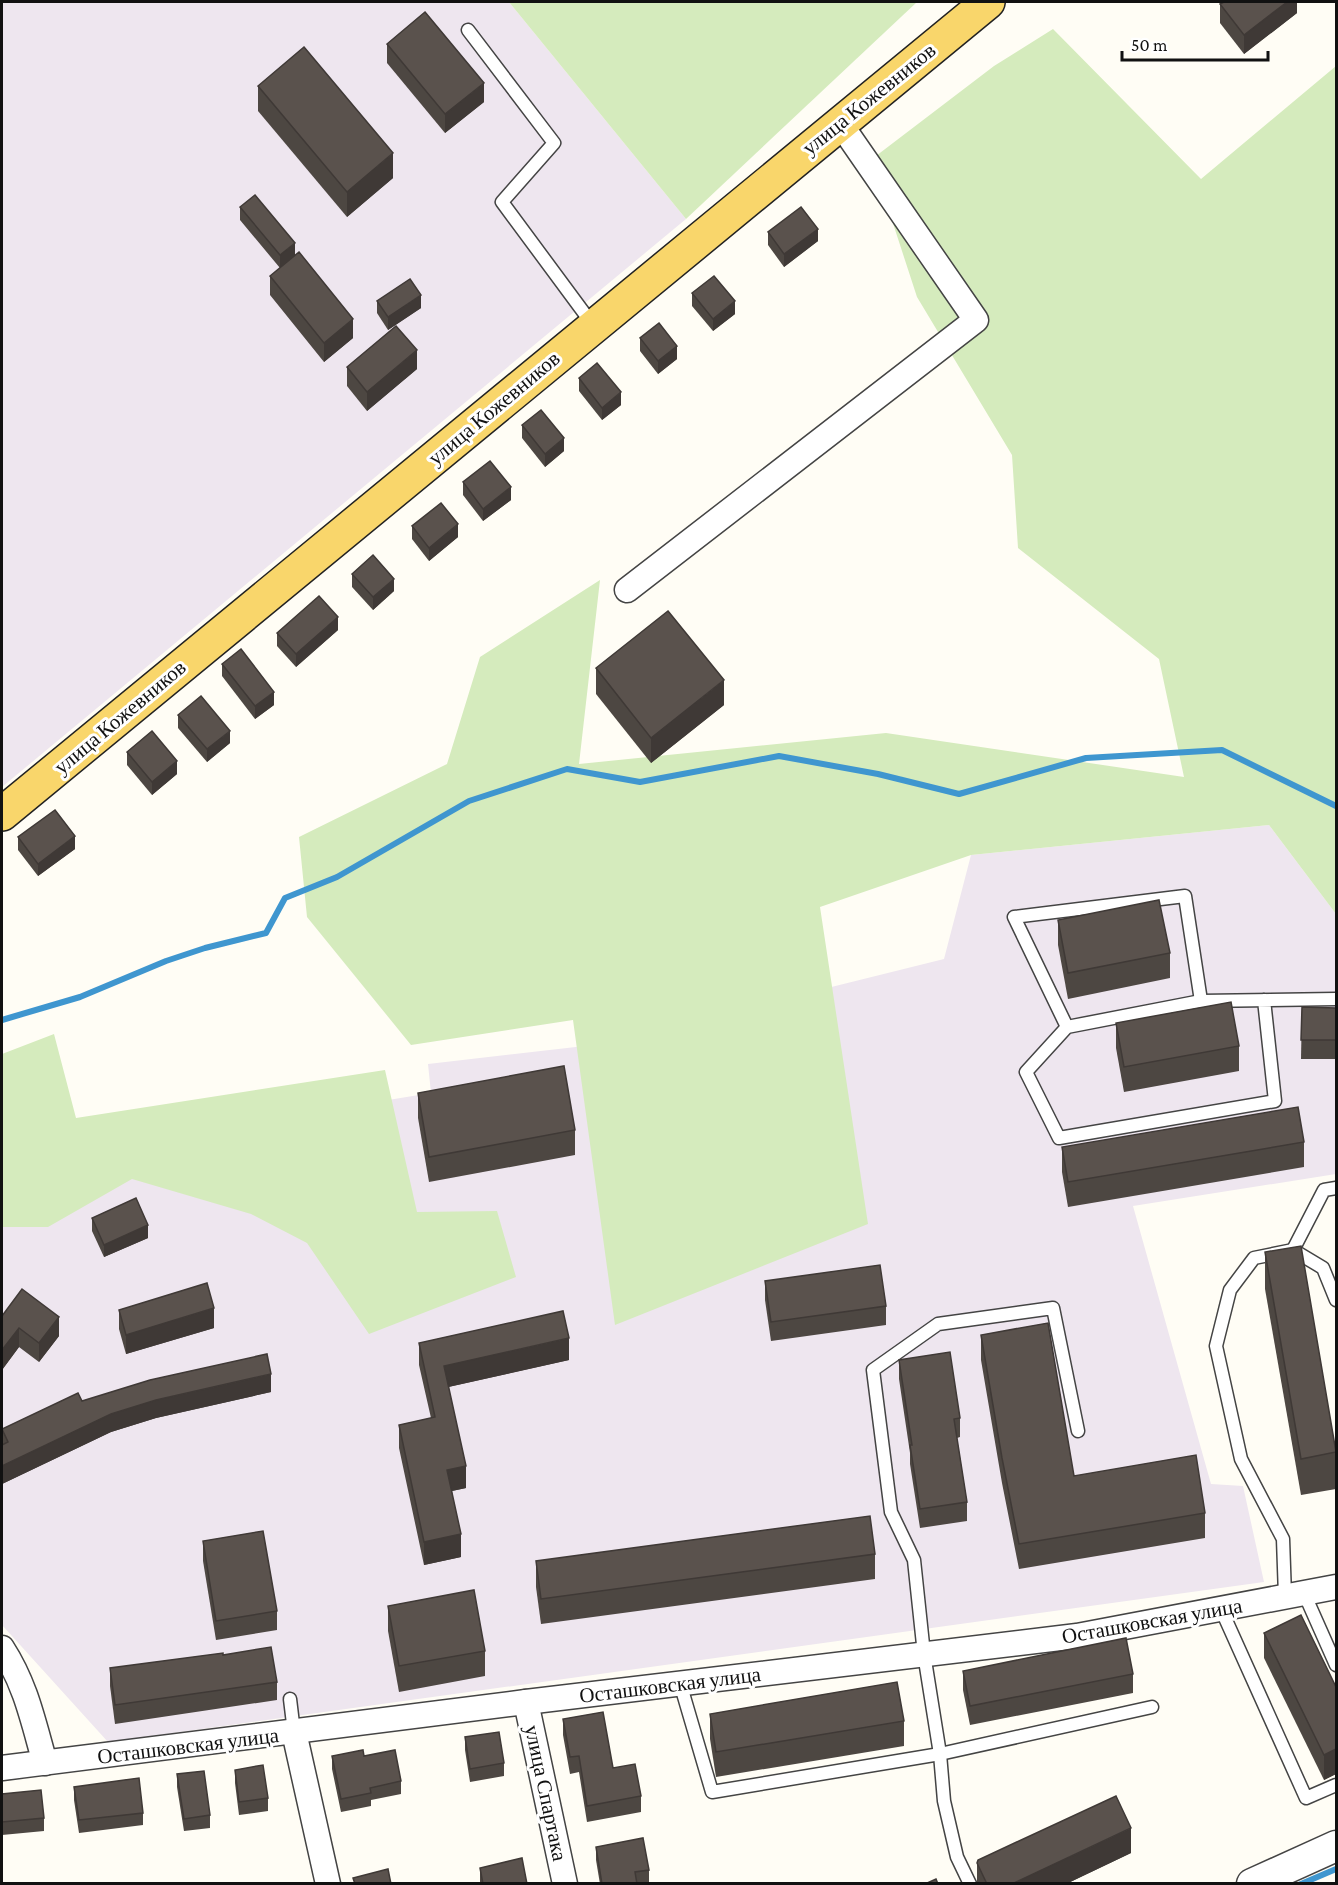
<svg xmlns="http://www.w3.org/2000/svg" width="1338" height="1885" viewBox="0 0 1338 1885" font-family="'Crimson Pro',serif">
  <rect width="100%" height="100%" fill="#fffdf5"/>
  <g fill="#eee6ef">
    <path d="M2,2H509L686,219L2,787Z"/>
    <path d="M1269,825L1336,914V1174L1133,1206L1211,1484L1243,1486L1264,1582L108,1742L2,1625V1201L42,1157L431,1093L428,1064L602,1044L944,959L971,855Z"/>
  </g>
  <g fill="#d5ebbd">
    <path d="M509,2H917L686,219Z"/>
    <path d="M1053,29L1201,179L1336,66V914L1269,825L971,855L820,907L868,1224L615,1325L573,1020L411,1045L307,917L299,837L447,764L480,657L600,580L579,764L886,733L1184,777L1159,659L1018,548L1012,455L917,297L872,159L994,66Z"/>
    <path d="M54,1034L76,1118L385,1070L417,1212L497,1211L516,1277L369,1334L307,1243L251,1214L132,1179L48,1227H2V1054Z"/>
  </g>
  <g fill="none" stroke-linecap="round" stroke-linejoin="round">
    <g stroke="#3f96cf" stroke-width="6">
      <path d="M2,1020L80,997L166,961L205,948L266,933L285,898L337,877L469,801L567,769L640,782L779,756L878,774L959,794L1086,758L1222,750L1336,806"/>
      <path d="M1301,1884L1336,1869"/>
    </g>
    <defs>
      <g id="service">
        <path d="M468,30L554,143L502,202L593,325"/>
        <path d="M1264,1000L1275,1101L1059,1138L1026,1072L1067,1027L1201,1001L1336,999"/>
        <path d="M1067,1027L1014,917L1185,896L1201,1001"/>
        <path d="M1293,1250L1324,1190L1336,1188"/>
        <path d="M1304,1593L1336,1665"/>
        <path d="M1285,1596L1283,1539L1241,1459L1216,1346L1230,1290L1254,1258L1293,1250L1323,1268L1336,1300"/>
        <path d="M1221,1609L1306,1798L1336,1785"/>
        <path d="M680,1683L712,1792L940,1754L1152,1707"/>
        <path d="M290,1699L294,1732"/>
        <path d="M970,1884L957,1857L944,1801L940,1754L924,1654L914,1560L891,1512L873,1370L938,1324L1053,1308L1078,1431"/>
      </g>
      <g id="minor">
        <path d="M627,590L976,320L846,132L841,122"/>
        <path d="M2,1648C26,1685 33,1721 45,1763"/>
        <path d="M526,1702L565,1884"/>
        <path d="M294,1732L328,1884"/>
        <path d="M2,1768L526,1702L1077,1636L1336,1587"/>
      </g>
      <path id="tertiary" d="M1252,1884L1336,1846"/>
      <path id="primary" d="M2,814L988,2"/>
    </defs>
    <use href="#service" stroke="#444" stroke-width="15"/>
    <use href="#minor" stroke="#444" stroke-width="27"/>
    <use href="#tertiary" stroke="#444" stroke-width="33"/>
    <use href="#primary" stroke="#222" stroke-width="36"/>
    <use href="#service" stroke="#fff" stroke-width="12"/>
    <use href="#minor" stroke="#fff" stroke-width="24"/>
    <use href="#tertiary" stroke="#fff" stroke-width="30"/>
    <use href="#primary" stroke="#f9d66b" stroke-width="33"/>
  </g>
  <g fill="#4d4742">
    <path d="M1297,2V13L1244,54L1220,23V4Z"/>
    <path d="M387,44L484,102L445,133L387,63Z"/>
    <path d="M258,86L393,178L347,217L258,111Z"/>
    <path d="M240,207L295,256L353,338L324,362L270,295V276L280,268L240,220Z"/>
    <path d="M768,232L818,241L784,267L768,245Z"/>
    <path d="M692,293L735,314L713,331L692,306Z"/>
    <path d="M377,301L421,308L388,330L377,313Z"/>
    <path d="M640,338L677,359L658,374L640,351Z"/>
    <path d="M347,367L417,369L367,411L347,386Z"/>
    <path d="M579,378L621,405L602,420L579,391Z"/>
    <path d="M522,425L564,451L545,467L522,438Z"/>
    <path d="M463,482L511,500L483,521L463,495Z"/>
    <path d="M412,526L458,537L429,561L412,539Z"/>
    <path d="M352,574L394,591L373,610L352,587Z"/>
    <path d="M338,630L296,667L277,646V633Z"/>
    <path d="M222,664L274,705L255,719L222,676Z"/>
    <path d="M596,668L724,705L651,763L596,694Z"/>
    <path d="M178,715L230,743L207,762L178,728Z"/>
    <path d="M127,752L177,774L152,795L127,765Z"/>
    <path d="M18,837L75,849L38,876L18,850Z"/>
    <path d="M1058,920L1170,953V978L1068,999L1058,945Z"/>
    <path d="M1302,1007L1336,1008V1059H1301Z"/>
    <path d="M1116,1023L1239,1046V1071L1124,1092L1116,1048Z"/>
    <path d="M418,1093L575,1130V1155L429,1182L418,1118Z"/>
    <path d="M1304,1142V1167L1068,1207L1062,1172V1147Z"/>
    <path d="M92,1218L148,1238L104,1257L92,1231Z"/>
    <path d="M1265,1252L1336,1452V1489L1301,1495L1265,1289Z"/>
    <path d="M765,1281L886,1306V1325L771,1341L765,1300Z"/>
    <path d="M119,1310L214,1328L126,1354L119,1329Z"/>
    <path d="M2,1316L59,1336L39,1362L19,1347L2,1370Z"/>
    <path d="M981,1335L1074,1476L1205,1513V1538L1019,1569L1002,1483L981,1360Z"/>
    <path d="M419,1343L569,1360L448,1387L466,1488L452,1491L461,1557L424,1565L399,1448V1425L431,1418L419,1365Z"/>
    <path d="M899,1360L960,1418V1437L957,1438L967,1502V1521L920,1528L910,1464V1453L899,1379Z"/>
    <path d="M271,1392L156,1418L111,1432L2,1484V1429L82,1401Z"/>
    <path d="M203,1541L277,1611V1630L216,1640L203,1561Z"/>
    <path d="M875,1554V1579L541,1624L536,1587V1561Z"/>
    <path d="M388,1606L485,1651V1676L399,1692L388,1631Z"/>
    <path d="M1264,1633L1336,1687V1774L1324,1780L1264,1658Z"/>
    <path d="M223,1655L277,1682V1700L115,1724L110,1686V1668Z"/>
    <path d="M963,1671L1133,1674V1693L970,1725L963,1690Z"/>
    <path d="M710,1714L904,1721V1746L716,1777L710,1739Z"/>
    <path d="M563,1719L641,1796V1812L587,1822L579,1772L570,1774L563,1735Z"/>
    <path d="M465,1737L504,1763V1776L470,1782L465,1750Z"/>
    <path d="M332,1756H364L401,1781V1794L371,1800V1806L341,1812L332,1769Z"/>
    <path d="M235,1770L268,1798V1811L239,1815L235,1783Z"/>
    <path d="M177,1774L210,1815V1828L184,1831L177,1787Z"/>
    <path d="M74,1787L143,1813V1825L79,1833L74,1800Z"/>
    <path d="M2,1794L44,1818V1831L2,1835Z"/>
    <path d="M596,1847L649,1870V1883L644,1884H600L596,1860Z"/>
    <path d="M1131,1853L1066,1884H977V1863Z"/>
    <path d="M480,1868L527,1884H480Z"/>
  </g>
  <g fill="#3f3936">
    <path d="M1287,2H1297V13L1244,54V35Z"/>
    <path d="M484,83V102L445,133V114Z"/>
    <path d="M393,153V178L347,217V192Z"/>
    <path d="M818,229V241L784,267V254Z"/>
    <path d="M295,243V256L280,268V255Z"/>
    <path d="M421,295V308L388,330V317Z"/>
    <path d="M735,301V314L713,331V319Z"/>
    <path d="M353,319V338L324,362V343Z"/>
    <path d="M677,346V359L658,374V361Z"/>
    <path d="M417,350V369L367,411V392Z"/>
    <path d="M621,392V405L602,420V408Z"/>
    <path d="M564,438V451L545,467V454Z"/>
    <path d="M511,487V500L483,521V509Z"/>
    <path d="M458,524V537L429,561V548Z"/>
    <path d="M394,579V591L373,610V597Z"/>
    <path d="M338,617V630L296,667V654Z"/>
    <path d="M724,680V705L651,763V738Z"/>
    <path d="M274,692V705L255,719V706Z"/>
    <path d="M230,731V743L207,762V749Z"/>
    <path d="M177,761V774L152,795V782Z"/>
    <path d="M75,836V849L38,876V864Z"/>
    <path d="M148,1225V1238L104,1257V1245Z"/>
    <path d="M214,1308V1328L126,1354V1335Z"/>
    <path d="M59,1317V1336L39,1362V1343Z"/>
    <path d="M19,1328V1347L2,1370V1350Z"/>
    <path d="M569,1338V1360L444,1388V1366Z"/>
    <path d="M271,1374V1392L156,1418L111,1432L2,1484V1466L111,1414L156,1400Z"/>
    <path d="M466,1466V1488L447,1492V1470Z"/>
    <path d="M461,1534V1557L424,1565V1542Z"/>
    <path d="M1336,1749V1774L1324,1780V1755Z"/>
    <path d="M1131,1828V1853L1066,1884H1012Z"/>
  </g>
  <g fill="#5a524d" stroke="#3f3936" stroke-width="1.5">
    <path d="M1224,2H1287L1244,35L1220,4Z"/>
    <path d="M425,12L484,83L445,114L387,44Z"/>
    <path d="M304,47L393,153L347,192L258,86Z"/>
    <path d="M255,195L295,243L280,255L240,207Z"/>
    <path d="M801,207L818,229L784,254L768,232Z"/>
    <path d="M299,252L353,319L324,343L270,276Z"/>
    <path d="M714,276L735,301L713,319L692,293Z"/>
    <path d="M410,279L421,295L388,317L377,301Z"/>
    <path d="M659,323L677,346L658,361L640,338Z"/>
    <path d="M396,326L417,350L367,392L347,367Z"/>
    <path d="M597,363L621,392L602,408L579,378Z"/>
    <path d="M541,410L564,438L545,454L522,425Z"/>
    <path d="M490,461L511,487L483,509L463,482Z"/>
    <path d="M441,503L458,524L429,548L412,526Z"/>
    <path d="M373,555L394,579L373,597L352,574Z"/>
    <path d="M319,596L338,617L296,654L277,633Z"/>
    <path d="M668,611L724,680L651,738L596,668Z"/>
    <path d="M241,649L274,692L255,706L222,664Z"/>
    <path d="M201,696L230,731L207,749L178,715Z"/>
    <path d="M152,731L177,761L152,782L127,752Z"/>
    <path d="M55,810L75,836L38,864L18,837Z"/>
    <path d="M1159,900L1170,953L1068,973L1058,920Z"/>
    <path d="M1231,1002L1239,1046L1124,1067L1116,1023Z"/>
    <path d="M1302,1007L1336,1008V1040H1301Z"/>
    <path d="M564,1066L575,1130L429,1157L418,1093Z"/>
    <path d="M1298,1107L1304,1142L1068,1182L1062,1147Z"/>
    <path d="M136,1198L148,1225L104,1245L92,1218Z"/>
    <path d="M1301,1246L1336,1452L1301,1459L1265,1252Z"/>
    <path d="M880,1265L886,1306L771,1322L765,1281Z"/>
    <path d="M207,1283L214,1308L126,1335L119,1310Z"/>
    <path d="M22,1289L59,1317L39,1343L19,1328L2,1350V1316Z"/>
    <path d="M563,1311L569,1338L444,1366L466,1466L447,1470L461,1534L424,1542L399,1425L435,1417L419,1343Z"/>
    <path d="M1048,1323L1074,1476L1196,1455L1205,1513L1019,1544L1002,1458L981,1335Z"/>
    <path d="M950,1352L960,1418L954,1419L967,1502L920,1509L910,1445H912L899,1360Z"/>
    <path d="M267,1354L271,1374L156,1400L111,1414L2,1466V1445L8,1442L2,1429L78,1393L82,1401L150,1380Z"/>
    <path d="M870,1516L875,1554L541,1599L536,1561Z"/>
    <path d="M263,1531L277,1611L216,1621L203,1541Z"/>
    <path d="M474,1590L485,1651L399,1666L388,1606Z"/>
    <path d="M1301,1615L1336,1687V1749L1324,1755L1264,1633Z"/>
    <path d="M1126,1638L1133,1674L970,1706L963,1671Z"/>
    <path d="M271,1647L277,1682L115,1705L110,1668L223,1653V1655Z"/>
    <path d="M897,1682L904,1721L716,1752L710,1714Z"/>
    <path d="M603,1712L613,1768L635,1764L641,1796L587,1806L579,1756L570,1757L563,1719Z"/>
    <path d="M499,1732L504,1763L470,1769L465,1737Z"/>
    <path d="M363,1750L364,1756L395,1750L401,1781L370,1788L371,1793L341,1799L332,1756Z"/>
    <path d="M263,1765L268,1798L239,1802L235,1770Z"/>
    <path d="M204,1771L210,1815L184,1819L177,1774Z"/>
    <path d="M139,1778L143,1813L79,1820L74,1787Z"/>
    <path d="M41,1790L44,1818L2,1822V1794Z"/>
    <path d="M1116,1796L1131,1828L1012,1884H987L977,1863L978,1860Z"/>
    <path d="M643,1838L649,1870L635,1872L637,1884H602L596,1847Z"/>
    <path d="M522,1858L527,1884H483L480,1868Z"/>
    <path d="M388,1869L391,1884H355L353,1878Z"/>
    <path d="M936,1879L938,1884H925Z"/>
  </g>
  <g text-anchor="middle" stroke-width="6" stroke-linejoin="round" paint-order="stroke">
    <g font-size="21" fill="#111" stroke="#fff">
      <text transform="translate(869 99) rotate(-39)" y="7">улица Кожевников</text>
      <text transform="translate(494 408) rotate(-40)" y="7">улица Кожевников</text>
      <text transform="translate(120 717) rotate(-40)" y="7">улица Кожевников</text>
      <text transform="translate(1152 1621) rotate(-10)" y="7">Осташковская улица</text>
      <text transform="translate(670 1685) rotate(-7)" y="7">Осташковская улица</text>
      <text transform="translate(188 1746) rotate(-7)" y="7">Осташковская улица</text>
      <text transform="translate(546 1793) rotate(78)" y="7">улица Спартака</text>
    </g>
  </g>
  <rect width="1338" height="1885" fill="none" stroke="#111111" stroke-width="6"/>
  <path d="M1122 51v9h146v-9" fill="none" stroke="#111111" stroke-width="3"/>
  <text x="1131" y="51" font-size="18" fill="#111111" stroke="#ffffff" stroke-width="4.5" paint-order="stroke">50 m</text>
</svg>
